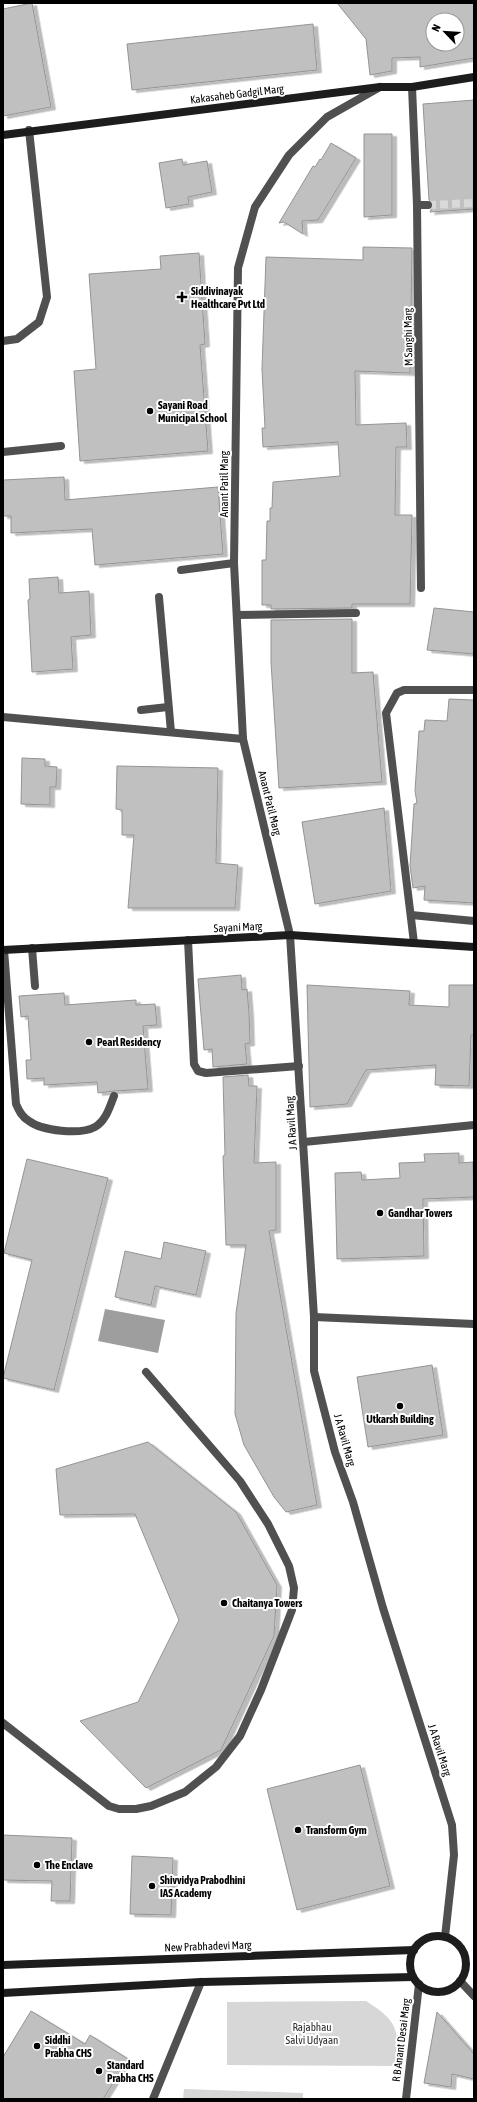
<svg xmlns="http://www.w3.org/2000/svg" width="477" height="2102" viewBox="0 0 477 2102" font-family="'Asap Condensed',sans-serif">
  <defs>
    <filter id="shadow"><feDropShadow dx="4.5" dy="2.5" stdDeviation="0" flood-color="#0004"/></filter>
  </defs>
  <rect width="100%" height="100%" fill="#fff"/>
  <g fill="#d7d7d7">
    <path d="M366,2001C398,2021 399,2030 397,2066L227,2065V2002Z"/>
    <path d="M184,2089L303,2093V2099H183Z"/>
  </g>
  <path fill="#9e9e9e" d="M105,1309L165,1320L158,1353L98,1341Z"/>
  <g fill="#c0c0c0" stroke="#949494" fill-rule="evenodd" filter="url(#shadow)">
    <path d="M32,3L51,107L3,116V9Z"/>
    <path d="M337,3H474V58L420,67V57L392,58V71L370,75L366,39ZM433,20H457V44H433Z"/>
    <path d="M313,24L317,70L132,90L127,44Z"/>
    <path d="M474,100V209L430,212L433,205L429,200L423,104Z"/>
    <path d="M364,134H392V215L364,217Z"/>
    <path d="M331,143L356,158L318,220L302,221L303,234L284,222L279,223L313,166L315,167L320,159L321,160Z"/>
    <path d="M182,159L183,165L207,161L212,192L188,197L189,204L166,208L159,163Z"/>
    <path d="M363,247L412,248L410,373L355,371L356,425L406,423L407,447H396L395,515H412L410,604H352V608L271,609V605H262V560H266L267,521H270V508H272L273,482L340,476L338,442L263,447L262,428H265L262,369L266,257L363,260Z"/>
    <path d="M199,253L205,344L200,345L208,451L80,461L74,371L96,369L89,274L161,269L160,256Z"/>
    <path d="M64,477L65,500L218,487L223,554L95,565L92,529L11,533V516H3V480Z"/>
    <path d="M58,577L59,593L89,591L91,635L71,637L73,669L32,672L28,600L30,599L29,579Z"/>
    <path d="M434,608L474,612V654L427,650Z"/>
    <path d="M352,619V673L373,672L382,782L279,788L271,662V620Z"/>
    <path d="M449,699L474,700V903L424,900L425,886L413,888L410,866L414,804L417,803L415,791L419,731H424L425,720L447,721Z"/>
    <path d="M22,758L45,759V766L57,767L56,787H50V805L21,804Z"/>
    <path d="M117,766L218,768L216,863L238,865L235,908H128L134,835H122V810L116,809Z"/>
    <path d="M384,808L391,891L315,904L302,822Z"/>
    <path d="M241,975L242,990L247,989L249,1013L250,1043L245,1044L247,1064L213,1067L212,1049L204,1050L198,979Z"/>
    <path d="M307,985L410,991L409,1005L449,1007V985H474V1035H471L469,1086L435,1085L436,1065L366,1070L347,1104L310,1107Z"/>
    <path d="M64,993L65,1005L136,1000V1005L155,1004L157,1025L143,1026L148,1089L114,1091L98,1093L97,1082L44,1085V1078L27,1079L26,1060H31L28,1016L21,1017L19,996Z"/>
    <path d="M248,1075L249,1086H257L254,1163L276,1162V1230L269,1231L317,1505L286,1512L274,1497L244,1445L235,1414L236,1313L246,1245H226L223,1156L225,1155L223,1077Z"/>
    <path d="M459,1153V1163L473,1162L474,1197L423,1199L424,1256L337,1259L335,1173L361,1172L362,1180L400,1178L399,1163L425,1162L424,1154Z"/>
    <path d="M27,1159L108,1178L54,1390L3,1378L32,1260L4,1253Z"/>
    <path d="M164,1242L206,1251L196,1295L155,1286L151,1305L115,1297L125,1251L161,1259Z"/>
    <path d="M432,1365L443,1435L368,1447L357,1377Z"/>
    <path d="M148,1442L236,1512L277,1585L274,1636L221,1750L146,1788L80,1721L138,1702L179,1620L135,1514L60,1515L56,1469Z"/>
    <path d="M360,1765L390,1886L297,1910L267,1789Z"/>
    <path d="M3,1835L72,1838L70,1901H51L52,1881L3,1880Z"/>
    <path d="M132,1856L173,1858L171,1915L130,1914Z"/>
    <path d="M31,2011L85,2044L90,2035L128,2059L103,2099H3V2057Z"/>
    <path d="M437,2012L474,2054V2079L452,2074L451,2087L424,2083Z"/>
  </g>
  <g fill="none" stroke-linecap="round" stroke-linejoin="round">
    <path stroke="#d9d9d9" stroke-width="8" stroke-dasharray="8 4" stroke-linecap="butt" d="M428,205L474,203"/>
    <g stroke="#505050" stroke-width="8">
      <path d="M411,915L474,921"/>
      <path d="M414,943L386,713L397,693L404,690H474"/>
      <path d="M314,1317L474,1324"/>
      <path d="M153,2099L201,1982"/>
    </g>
    <g stroke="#505050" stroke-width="8">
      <path d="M380,87L327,117L289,155L255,207L238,268L234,563L243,739L290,935L314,1317V1371L335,1452L353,1502L383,1608L452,1825L454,1855L445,1937"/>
      <path d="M412,87L417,205L421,588"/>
      <path d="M417,205H428"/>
      <path d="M3,341L17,339L39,322L47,297L29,130"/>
      <path d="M3,452L61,446"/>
      <path d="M181,570L234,563"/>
      <path d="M159,597L171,732"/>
      <path d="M237,615L356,613"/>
      <path d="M141,710L168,707"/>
      <path d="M3,717L243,739"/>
      <path d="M188,940L194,1064L198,1071L206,1073L299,1066"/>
      <path d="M32,948L35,986"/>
      <path d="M4,950L16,1104C19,1111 22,1117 29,1121C42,1131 80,1135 95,1127C106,1121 110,1106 114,1096"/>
      <path d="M304,1142L474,1125"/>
      <path d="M3,1723L109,1806L119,1809H136L151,1806L185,1792L216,1767L240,1736L261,1690L292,1610L294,1588L289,1566L268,1524L240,1481L146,1372"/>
      <path d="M460,1981L474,1996"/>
      <path d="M406,2099L419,1984"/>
    </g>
    <g stroke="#1d1d1d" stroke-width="8">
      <path d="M3,135L380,87H412L474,77"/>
      <path d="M3,950L290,935L474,947"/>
      <circle cx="438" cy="1964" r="28"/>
      <path d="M3,1965L414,1950"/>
      <path d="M3,1993L201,1982L413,1977"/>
    </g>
  </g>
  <g fill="#000" stroke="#fff" stroke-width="1.5">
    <path d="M180 291h4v4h4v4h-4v4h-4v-4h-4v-4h4z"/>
    <circle cx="150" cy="411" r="4"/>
    <circle cx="89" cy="1042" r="4"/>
    <circle cx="380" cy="1213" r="4"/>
    <circle cx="400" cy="1406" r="4"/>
    <circle cx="224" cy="1603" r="4"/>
    <circle cx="298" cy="1830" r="4"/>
    <circle cx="37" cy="1865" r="4"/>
    <circle cx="152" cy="1886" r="4"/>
    <circle cx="37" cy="2046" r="4"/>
    <circle cx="99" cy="2071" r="4"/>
  </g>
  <g text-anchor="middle" stroke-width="4" stroke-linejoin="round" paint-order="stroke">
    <g font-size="11" fill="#000" stroke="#fff">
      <text transform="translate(237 94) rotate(-7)" y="4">Kakasaheb Gadgil Marg</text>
      <text transform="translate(408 337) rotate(-91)" y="4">M Sanghi Marg</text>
      <text transform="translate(224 484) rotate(-90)" y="4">Anant Patil Marg</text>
      <text transform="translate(270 803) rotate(76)" y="4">Anant Patil Marg</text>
      <text transform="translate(238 927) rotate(-3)" y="4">Sayani Marg</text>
      <text transform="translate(291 1123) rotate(-94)" y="4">J A Ravil Marg</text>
      <text transform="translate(345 1440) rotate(74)" y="4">J A Ravil Marg</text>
      <text transform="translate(440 1750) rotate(72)" y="4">J A Ravil Marg</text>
      <text transform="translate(208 1946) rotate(-2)" y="4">New Prabhadevi Marg</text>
      <text transform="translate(401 2040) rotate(-83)" y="4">R B Anant Desai Marg</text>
    </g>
    <g font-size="11" font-weight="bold" fill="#000" stroke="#fff" text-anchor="start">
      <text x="191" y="295">Siddivinayak<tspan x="191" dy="13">Healthcare Pvt Ltd</tspan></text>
      <text x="158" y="409">Sayani Road<tspan x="158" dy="13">Municipal School</tspan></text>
      <text x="97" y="1046">Pearl Residency</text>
      <text x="388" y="1217">Gandhar Towers</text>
      <text x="400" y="1423" text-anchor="middle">Utkarsh Building</text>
      <text x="232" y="1607">Chaitanya Towers</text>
      <text x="306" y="1834">Transform Gym</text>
      <text x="45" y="1869">The Enclave</text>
      <text x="160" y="1884">Shivvidya Prabodhini<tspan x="160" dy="13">IAS Academy</tspan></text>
      <text x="45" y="2044">Siddhi<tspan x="45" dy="13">Prabha CHS</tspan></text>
      <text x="107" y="2069">Standard<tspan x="107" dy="13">Prabha CHS</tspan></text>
    </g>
    <g font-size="11" fill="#2e2e2e" stroke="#fff">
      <text x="312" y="2031">Rajabhau<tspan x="312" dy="13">Salvi Udyaan</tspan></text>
    </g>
  </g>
  <rect width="477" height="2102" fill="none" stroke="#000000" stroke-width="8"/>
  <g transform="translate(445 32) rotate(295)"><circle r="19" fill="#ffffff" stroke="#999999"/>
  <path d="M0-3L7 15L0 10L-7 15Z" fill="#000000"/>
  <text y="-6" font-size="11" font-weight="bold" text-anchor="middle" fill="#000000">N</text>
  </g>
</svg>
